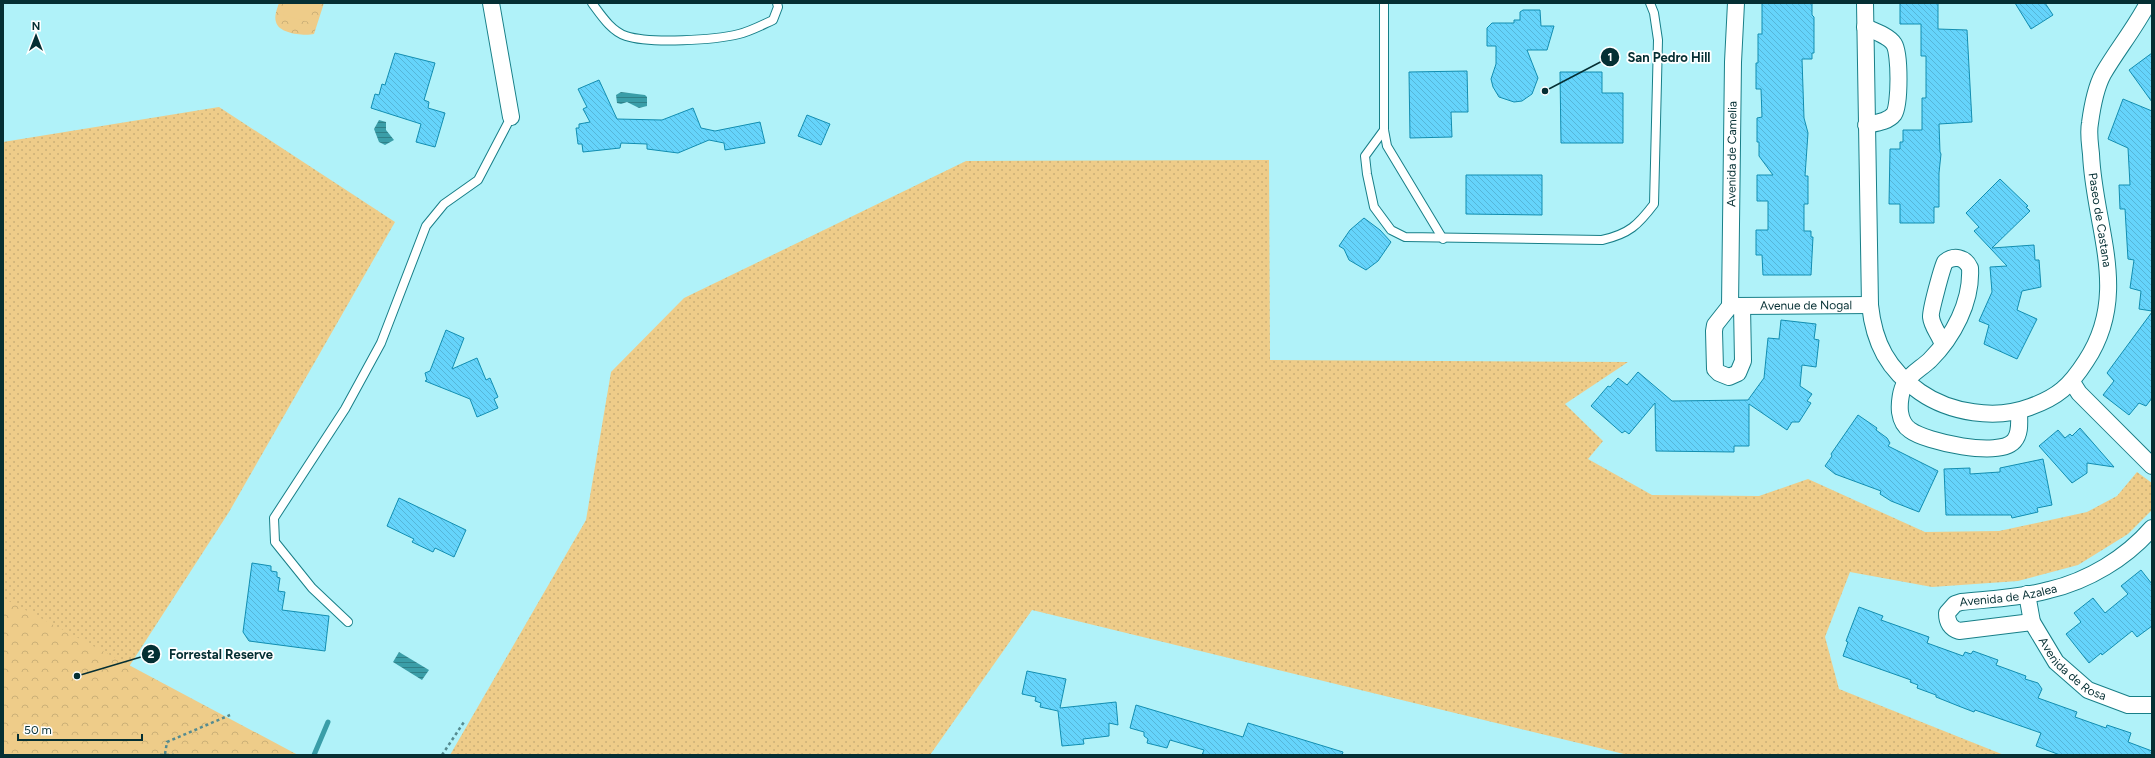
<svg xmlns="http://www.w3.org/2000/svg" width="2155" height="758" viewBox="0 0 2155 758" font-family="Figtree,sans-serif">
  <defs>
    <pattern id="grass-dots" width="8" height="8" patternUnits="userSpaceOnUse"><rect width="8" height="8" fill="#eecc89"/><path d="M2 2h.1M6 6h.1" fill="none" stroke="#cbb077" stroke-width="1.8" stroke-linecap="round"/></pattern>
    <pattern id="park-crowns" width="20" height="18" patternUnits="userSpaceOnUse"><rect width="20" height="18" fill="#eecc89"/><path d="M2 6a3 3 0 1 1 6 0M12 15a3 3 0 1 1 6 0" fill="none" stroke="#cbb077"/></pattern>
    <pattern id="water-rules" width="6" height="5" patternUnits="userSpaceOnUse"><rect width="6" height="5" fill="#3a9ea8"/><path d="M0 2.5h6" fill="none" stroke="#2f8189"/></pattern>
    <pattern id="building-back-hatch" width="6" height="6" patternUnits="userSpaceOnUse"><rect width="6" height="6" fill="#65d4fb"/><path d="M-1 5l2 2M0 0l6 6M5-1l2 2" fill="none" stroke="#56b6d8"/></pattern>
  </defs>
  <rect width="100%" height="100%" fill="#b0f2f9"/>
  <g fill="url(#grass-dots)">
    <path d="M219,107L395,222L229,512L77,747L3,755V142Z"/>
    <path d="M1269,160L1270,360L1628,362L1565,404L1603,441L1588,459L1652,495L1759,496L1808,479L1925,532L1999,531L2087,512L2117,496L2137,472L2152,483V510L2128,534L2078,565L2018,581L1932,587L1850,572L1825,637L1839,689L2004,755H1628L1032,610L930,755H450L586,520L611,372L684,298L966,161Z"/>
  </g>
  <g fill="url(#park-crowns)">
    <path d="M279,3H324L314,34C304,36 279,34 276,22C274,16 277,9 279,3Z"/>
    <path d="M3,598L298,755H3Z"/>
  </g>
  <path fill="#eecc89" d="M287,3H315L309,22L283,15Z"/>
  <g fill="url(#water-rules)">
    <path d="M621,92L645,95L647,97V106L639,108L627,102L621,104L617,103L616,95Z"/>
    <path d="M379,120L386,122V130L394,140L385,145L379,142L374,129Z"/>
    <path d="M399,652L429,670L422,680L393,662Z"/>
  </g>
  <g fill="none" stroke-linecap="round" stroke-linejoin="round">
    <path stroke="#3a9ea8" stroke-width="5" d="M314,755L328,722"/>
  </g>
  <g fill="url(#building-back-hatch)" stroke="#128eb1">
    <path d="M1762,3H1812V15L1814,17V53H1812V59H1802L1804,118L1808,133L1805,176H1808V204H1804V231H1811V237H1813L1811,275H1763L1762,255H1756V230H1768V201H1757V175H1773L1759,156V142H1757V118L1762,117L1761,89H1756V63H1758V34H1762Z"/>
    <path d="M1900,3H1938V29L1967,30L1972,122L1939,124L1940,152L1941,154L1939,173V207H1934V223H1900V204H1889L1890,149H1900V142H1903V130H1922V98H1926V56H1921V24H1900Z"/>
    <path d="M2015,3H2045L2053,15L2031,29Z"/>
    <path d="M1523,10H1540L1541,26H1554L1547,50H1527L1538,78L1532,94L1522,101L1514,102L1499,97L1493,87L1491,79L1496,64V46H1487V28L1492,23H1514V20H1520V12Z"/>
    <path d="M395,53L435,63L424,100L429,102L428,108L445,113L435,147L416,142L421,124L371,108L375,94L379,95L382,84L385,85Z"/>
    <path d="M2152,53V102L2129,70Z"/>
    <path d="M1467,71L1468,112H1451L1452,137L1410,138L1409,72Z"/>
    <path d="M1560,72H1602V93H1623V143H1561Z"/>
    <path d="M599,80L617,119L662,120L693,108L701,128L715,131L760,122L765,143L725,150L724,143L709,140L678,153L647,149V144L621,143L620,148L583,152L582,144H578L576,128H579V124L590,122L583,109L587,107L578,89Z"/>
    <path d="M2123,99L2152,111V311L2139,309L2141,291L2130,288L2134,260L2128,259L2125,209H2120L2119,185H2130L2128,148L2108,139Z"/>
    <path d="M807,115L830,124L821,145L798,136Z"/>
    <path d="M1466,175H1542V215L1466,214Z"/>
    <path d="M2000,179L2028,206L2026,207L2030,211L1992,248L2034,245L2035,260H2039L2041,287L2022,291L2017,310L2037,319L2017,359L1984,344L1989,325L1979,321L1992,292L1990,267L2007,266L1974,231L1979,227L1966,213Z"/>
    <path d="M1364,218L1380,230L1391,242L1378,261L1366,270L1349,260L1344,249L1339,246L1350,230Z"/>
    <path d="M2152,312V398L2146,406L2139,403L2129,415L2103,395L2114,381L2107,373Z"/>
    <path d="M1781,320L1816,324L1814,339L1819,340L1816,367L1802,365L1800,386L1812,394L1807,401L1811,403L1799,422H1792L1787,430L1749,404V446H1734V452L1656,451L1655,403L1629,434L1625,431L1622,433L1591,406L1608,386L1610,387L1618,378L1627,385L1638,372L1672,401L1748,400L1764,378L1768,338L1779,339Z"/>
    <path d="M446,330L464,338L452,369L477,358L486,380L490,378L498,397L494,399L498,408L477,417L470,399L425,381L427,380L425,373L430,371Z"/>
    <path d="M1858,415L1877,428L1876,430L1887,438L1890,443L1888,446L1938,471L1919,512L1891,501L1880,494L1881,491L1835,474L1825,466L1832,456L1831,454Z"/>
    <path d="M2080,428L2114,467L2087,463V473L2072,483L2039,446L2058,430L2065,438L2070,434L2072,436Z"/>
    <path d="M2043,459L2052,505L2037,508L2038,512L2012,518L2011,515H1946L1944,469L1970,468V474L2000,472V468Z"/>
    <path d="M399,498L466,530L454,557L435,548L433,552L412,542L414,539L387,526Z"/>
    <path d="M252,563L271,566V571L277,572V577L280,578L278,591L285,592L282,610L329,616L325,651L249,641L243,632Z"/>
    <path d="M2141,570L2152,584V626L2137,637L2132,631L2102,655L2101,653L2089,663L2066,634L2081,622L2074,613L2093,598L2105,613L2128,594L2121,586Z"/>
    <path d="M1859,607L1883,616L1881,620L1929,637L1927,643L1963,656L1965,652L1971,654L1973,651L1998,660L1996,665L2026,676L2025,679L2038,683L2042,689L2038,698L2077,712L2075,717L2106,728L2107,725L2131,733L2128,742L2152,751V755H2060L2036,746L2041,733L1975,710L1974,712L1961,707L1936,697V695L1917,688L1918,685L1910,682L1911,680L1843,656L1848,642L1846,641Z"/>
    <path d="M1027,671L1066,679L1060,708L1116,702L1118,725L1109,723V736L1083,739L1084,744L1062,746L1058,711L1040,707L1041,703L1035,701L1036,697L1022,694Z"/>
    <path d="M1136,705L1243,737L1248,723L1343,752L1342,755H1202L1204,750L1170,740L1167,748L1147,743L1148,739L1144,736V732L1130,728Z"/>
  </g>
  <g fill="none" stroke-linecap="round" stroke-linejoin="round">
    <defs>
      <g id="service">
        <path d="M592,3C601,15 611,31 626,36C650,44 715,40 739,34C751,31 762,25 773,20L778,7L777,3"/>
        <path d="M1384,3V130L1387,146L1443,239"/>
        <path d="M1384,130L1365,156L1367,174L1374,207L1391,230L1405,237L1602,240C1629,234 1638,225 1654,204L1658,40L1654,13L1650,3"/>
        <path d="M348,622L312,588L275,542L274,518L345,409L381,343L426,226L444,204L478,180L511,117"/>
      </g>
      <g id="minor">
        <path d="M491,3L511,117"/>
        <path d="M1865,3L1870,305C1874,343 1888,370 1920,392C1950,413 1996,420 2030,407C2058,397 2070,386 2086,361C2131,293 2094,227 2091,154C2090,144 2088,133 2090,123C2092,108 2095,89 2103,74C2117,50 2135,28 2148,3"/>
        <path d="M1865,27C1874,31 1889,36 1894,44C1900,53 1900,105 1894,114C1888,122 1876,123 1866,125"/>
        <path id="s1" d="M1730,306L1733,62L1736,3"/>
        <path d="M1730,306L1715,325L1714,331L1715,369L1719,373L1729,377L1738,373L1743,361L1742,306"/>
        <path id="s2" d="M1732,306L1870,305"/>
        <path d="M1943,345C1940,335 1932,327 1931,317C1930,312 1942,268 1945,262C1954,255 1965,257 1970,268C1972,302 1953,337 1930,360C1923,367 1910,374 1905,383C1901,390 1899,403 1900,412C1901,419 1904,426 1910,430C1926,442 1999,458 2014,441C2021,433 2019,421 2019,411"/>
        <path d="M2072,382L2079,393L2152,466"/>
        <path id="s3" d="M2027,594L2032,622L2056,662L2088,690L2128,705H2152"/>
        <path id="s4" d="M2032,622L1959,631C1950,628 1947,622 1947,613L1955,604L1961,602C1990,599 2020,598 2049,590C2088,581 2126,558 2152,528"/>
      </g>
    </defs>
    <use href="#service" stroke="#187f88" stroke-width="10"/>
    <use href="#minor" stroke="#187f88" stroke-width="18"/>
    <g stroke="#558b90" stroke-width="2.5" stroke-dasharray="3 3" stroke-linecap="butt">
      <path d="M165,754L167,742L230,715"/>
      <path d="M160,755H174"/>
      <path d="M442,755L464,722"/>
    </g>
    <use href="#service" stroke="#fff" stroke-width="8"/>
    <use href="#minor" stroke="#fff" stroke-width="16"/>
  </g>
  <g text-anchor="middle" stroke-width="3.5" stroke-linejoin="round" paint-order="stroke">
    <g font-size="12" fill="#052f33" stroke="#fff">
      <text dy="4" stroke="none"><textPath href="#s1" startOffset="152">Avenida de Camelia</textPath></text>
      <text transform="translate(2100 220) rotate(81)" y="4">Paseo de Castana</text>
      <text dy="4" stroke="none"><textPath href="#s2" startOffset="74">Avenue de Nogal</textPath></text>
      <text dy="4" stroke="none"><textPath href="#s4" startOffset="163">Avenida de Azalea</textPath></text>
      <text dy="4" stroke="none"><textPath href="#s3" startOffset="92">Avenida de Rosa</textPath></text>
    </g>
  </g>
  <path fill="none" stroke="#052f33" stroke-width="1.5" d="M1545 91L1610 57M77 676L151 654"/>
  <g fill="#052f33" stroke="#fff" stroke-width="1.5">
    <circle cx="1545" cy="91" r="4"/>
    <circle cx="77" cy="676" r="4"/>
    <circle cx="1610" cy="57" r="10"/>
    <circle cx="151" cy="654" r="10"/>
  </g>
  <g font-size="12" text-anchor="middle" font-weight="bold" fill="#fff">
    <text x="1610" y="61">1</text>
    <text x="151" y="658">2</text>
  </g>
  <g font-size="13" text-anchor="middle" font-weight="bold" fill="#052f33" stroke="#fff" stroke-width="3.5" stroke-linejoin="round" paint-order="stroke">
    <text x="1669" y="62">San Pedro Hill</text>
    <text x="221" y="659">Forrestal Reserve</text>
  </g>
  <rect width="2155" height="758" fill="none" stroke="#052f33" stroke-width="8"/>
  <g transform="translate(36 36)" stroke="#ffffff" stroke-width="3" paint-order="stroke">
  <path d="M0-3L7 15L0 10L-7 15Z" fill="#052f33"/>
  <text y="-6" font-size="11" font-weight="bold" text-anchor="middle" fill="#052f33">N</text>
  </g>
  <path d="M18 734v6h124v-6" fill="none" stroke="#052f33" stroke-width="2"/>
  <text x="24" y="734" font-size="12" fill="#052f33" stroke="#ffffff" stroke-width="3" paint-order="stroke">50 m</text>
</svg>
